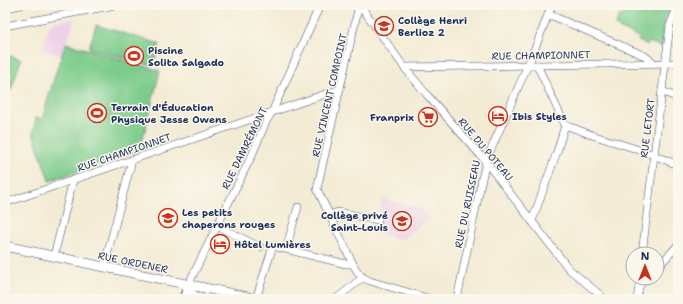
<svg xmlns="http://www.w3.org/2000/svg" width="683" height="304" viewBox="0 0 683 304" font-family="'Shantell Sans',sans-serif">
  <rect width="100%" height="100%" fill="#fbf7ec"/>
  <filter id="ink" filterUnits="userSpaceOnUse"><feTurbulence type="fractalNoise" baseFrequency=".025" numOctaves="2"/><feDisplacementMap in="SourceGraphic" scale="8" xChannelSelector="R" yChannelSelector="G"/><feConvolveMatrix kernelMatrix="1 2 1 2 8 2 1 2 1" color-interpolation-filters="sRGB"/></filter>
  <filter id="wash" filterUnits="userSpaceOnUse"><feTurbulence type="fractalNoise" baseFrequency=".012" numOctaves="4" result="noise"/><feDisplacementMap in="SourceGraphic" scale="16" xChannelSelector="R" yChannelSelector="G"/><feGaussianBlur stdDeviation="0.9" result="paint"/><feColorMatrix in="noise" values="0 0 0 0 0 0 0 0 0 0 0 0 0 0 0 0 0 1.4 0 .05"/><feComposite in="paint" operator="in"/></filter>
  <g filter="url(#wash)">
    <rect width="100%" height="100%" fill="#f3ebd4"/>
    <g fill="#edd0e8">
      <path d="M75,18L62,55L42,49L50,23Z"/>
      <path d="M382,199L422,208V210L429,219L402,239H398V240L396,238L375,232Z"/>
    </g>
    <g fill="#7dcc8b" stroke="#4c7e74">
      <path d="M627,5H667L669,10L664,22L662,47L649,42L647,45L638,41L640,38L615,26L620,15L623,16Z"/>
      <path d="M96,25L160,44L153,66L89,48Z"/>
      <path d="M66,43L160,71L140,150L49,181L33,133L36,118L42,119L56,72Z"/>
      <path d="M5,54L21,60L11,90L5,88Z"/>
    </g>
  </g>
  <g filter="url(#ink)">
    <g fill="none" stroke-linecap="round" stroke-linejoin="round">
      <defs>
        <g id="minor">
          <path d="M359,5L317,189L353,264C358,273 360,277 370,281L431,299"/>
          <path d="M360,5L404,67L428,96L482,157L569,269L605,299"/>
          <path d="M5,8L21,5"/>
          <path d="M548,14L645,56L654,63"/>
          <path d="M5,26L115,5"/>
          <path d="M537,65L565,125L592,135L646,152L678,165"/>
          <path d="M404,67L678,63"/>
          <path d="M662,91L678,98"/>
          <path d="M5,203L340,89"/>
          <path d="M330,215L338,212L378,220"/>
          <path d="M532,221L557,152L565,125"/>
          <path d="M217,226L260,247"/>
          <path d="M286,249L298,207"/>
          <path d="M642,254L670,25L678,6"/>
          <path d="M54,256L73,180"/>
          <path d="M104,267L132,160"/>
          <path d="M657,268L678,245"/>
          <path d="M639,286L647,278"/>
          <path d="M203,299L195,295L190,291L189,285L192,277L252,155L266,122L272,112L320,5"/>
          <path d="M256,299L273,246L346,264H353"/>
          <path d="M336,299L362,278"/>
          <path d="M457,299L483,174L489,154L531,58L552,5"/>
          <path d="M637,299L639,286V278"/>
        </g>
        <path id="tertiary" d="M183,299L189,285"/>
        <path id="secondary" d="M5,246L257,299"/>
      </defs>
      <use href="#minor" stroke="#3b4b70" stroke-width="8"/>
      <use href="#tertiary" stroke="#3b4b70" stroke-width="10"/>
      <use href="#secondary" stroke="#3b4b70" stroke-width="10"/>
      <use href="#minor" stroke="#fff" stroke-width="7"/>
      <use href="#tertiary" stroke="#fff" stroke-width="8"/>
      <use href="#secondary" stroke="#fff" stroke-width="9"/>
    </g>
  </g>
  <defs>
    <symbol id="school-ring" viewBox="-11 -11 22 22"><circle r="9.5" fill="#fbf7ec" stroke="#c8321e" stroke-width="1.5"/><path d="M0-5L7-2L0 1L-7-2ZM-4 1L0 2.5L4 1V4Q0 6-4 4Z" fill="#c8321e"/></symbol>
    <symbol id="stadium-ring" viewBox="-11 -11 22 22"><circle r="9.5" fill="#fbf7ec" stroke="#c8321e" stroke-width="1.5"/><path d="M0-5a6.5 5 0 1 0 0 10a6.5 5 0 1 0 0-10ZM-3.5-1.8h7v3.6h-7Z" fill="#c8321e"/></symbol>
    <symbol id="hotel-ring" viewBox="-11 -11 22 22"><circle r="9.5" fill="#fbf7ec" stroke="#c8321e" stroke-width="1.5"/><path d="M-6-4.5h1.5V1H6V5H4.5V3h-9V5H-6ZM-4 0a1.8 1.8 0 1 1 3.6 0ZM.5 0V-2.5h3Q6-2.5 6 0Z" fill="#c8321e"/></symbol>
    <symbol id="supermarket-ring" viewBox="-11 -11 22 22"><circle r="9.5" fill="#fbf7ec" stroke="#c8321e" stroke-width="1.5"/><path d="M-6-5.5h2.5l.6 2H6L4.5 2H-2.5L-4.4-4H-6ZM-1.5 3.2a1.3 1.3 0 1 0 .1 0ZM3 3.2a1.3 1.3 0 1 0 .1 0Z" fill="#c8321e"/></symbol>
  </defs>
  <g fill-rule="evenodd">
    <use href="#school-ring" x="373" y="15" width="22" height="22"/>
    <use href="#stadium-ring" x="123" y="45" width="22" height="22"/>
    <use href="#stadium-ring" x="86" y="102" width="22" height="22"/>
    <use href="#hotel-ring" x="487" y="105" width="22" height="22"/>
    <use href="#supermarket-ring" x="417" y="106" width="22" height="22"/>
    <use href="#school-ring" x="157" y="207" width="22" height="22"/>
    <use href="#school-ring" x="391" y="210" width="22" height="22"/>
    <use href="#hotel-ring" x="209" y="233" width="22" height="22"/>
  </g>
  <g text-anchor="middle" stroke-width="3" stroke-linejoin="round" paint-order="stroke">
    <g font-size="10" font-weight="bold" fill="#1b2f5e" stroke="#fbf7ec" text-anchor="start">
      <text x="398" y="24">Collège Henri<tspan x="398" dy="12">Berlioz 2</tspan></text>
      <text x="148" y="54">Piscine<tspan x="148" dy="12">Solita Salgado</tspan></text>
      <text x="111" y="111">Terrain d'Éducation<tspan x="111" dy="12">Physique Jesse Owens</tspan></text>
      <text x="512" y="120">Ibis Styles</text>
      <text x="414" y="121" text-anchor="end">Franprix</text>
      <text x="182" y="216">Les petits<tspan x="182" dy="12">chaperons rouges</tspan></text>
      <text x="388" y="219" text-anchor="end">Collège privé<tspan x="388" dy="12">Saint-Louis</tspan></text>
      <text x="234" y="248">Hôtel Lumières</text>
    </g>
    <g font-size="10" fill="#1b2f5e" stroke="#fbf7ec">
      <text transform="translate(541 55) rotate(-1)" y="4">RUE CHAMPIONNET</text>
      <text transform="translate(329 95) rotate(-77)" y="4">RUE VINCENT COMPOINT</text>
      <text transform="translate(647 128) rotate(-83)" y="4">RUE LETORT</text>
      <text transform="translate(244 148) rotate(-64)" y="4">RUE DAMRÉMONT</text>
      <text transform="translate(486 149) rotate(50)" y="4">RUE DU POTEAU</text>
      <text transform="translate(124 152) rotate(-19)" y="4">RUE CHAMPIONNET</text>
      <text transform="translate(467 204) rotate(-78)" y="4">RUE DU RUISSEAU</text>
      <text transform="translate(133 262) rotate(12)" y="4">RUE ORDENER</text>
    </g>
  </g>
  <rect width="683" height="304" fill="none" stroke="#fbf7ec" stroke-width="20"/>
  <g transform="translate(645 266)"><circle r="19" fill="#fbf7ec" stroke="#a1a7b3"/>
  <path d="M0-3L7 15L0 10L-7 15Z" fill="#c8321e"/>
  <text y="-6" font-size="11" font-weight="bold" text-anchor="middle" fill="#1b2f5e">N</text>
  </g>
</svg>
